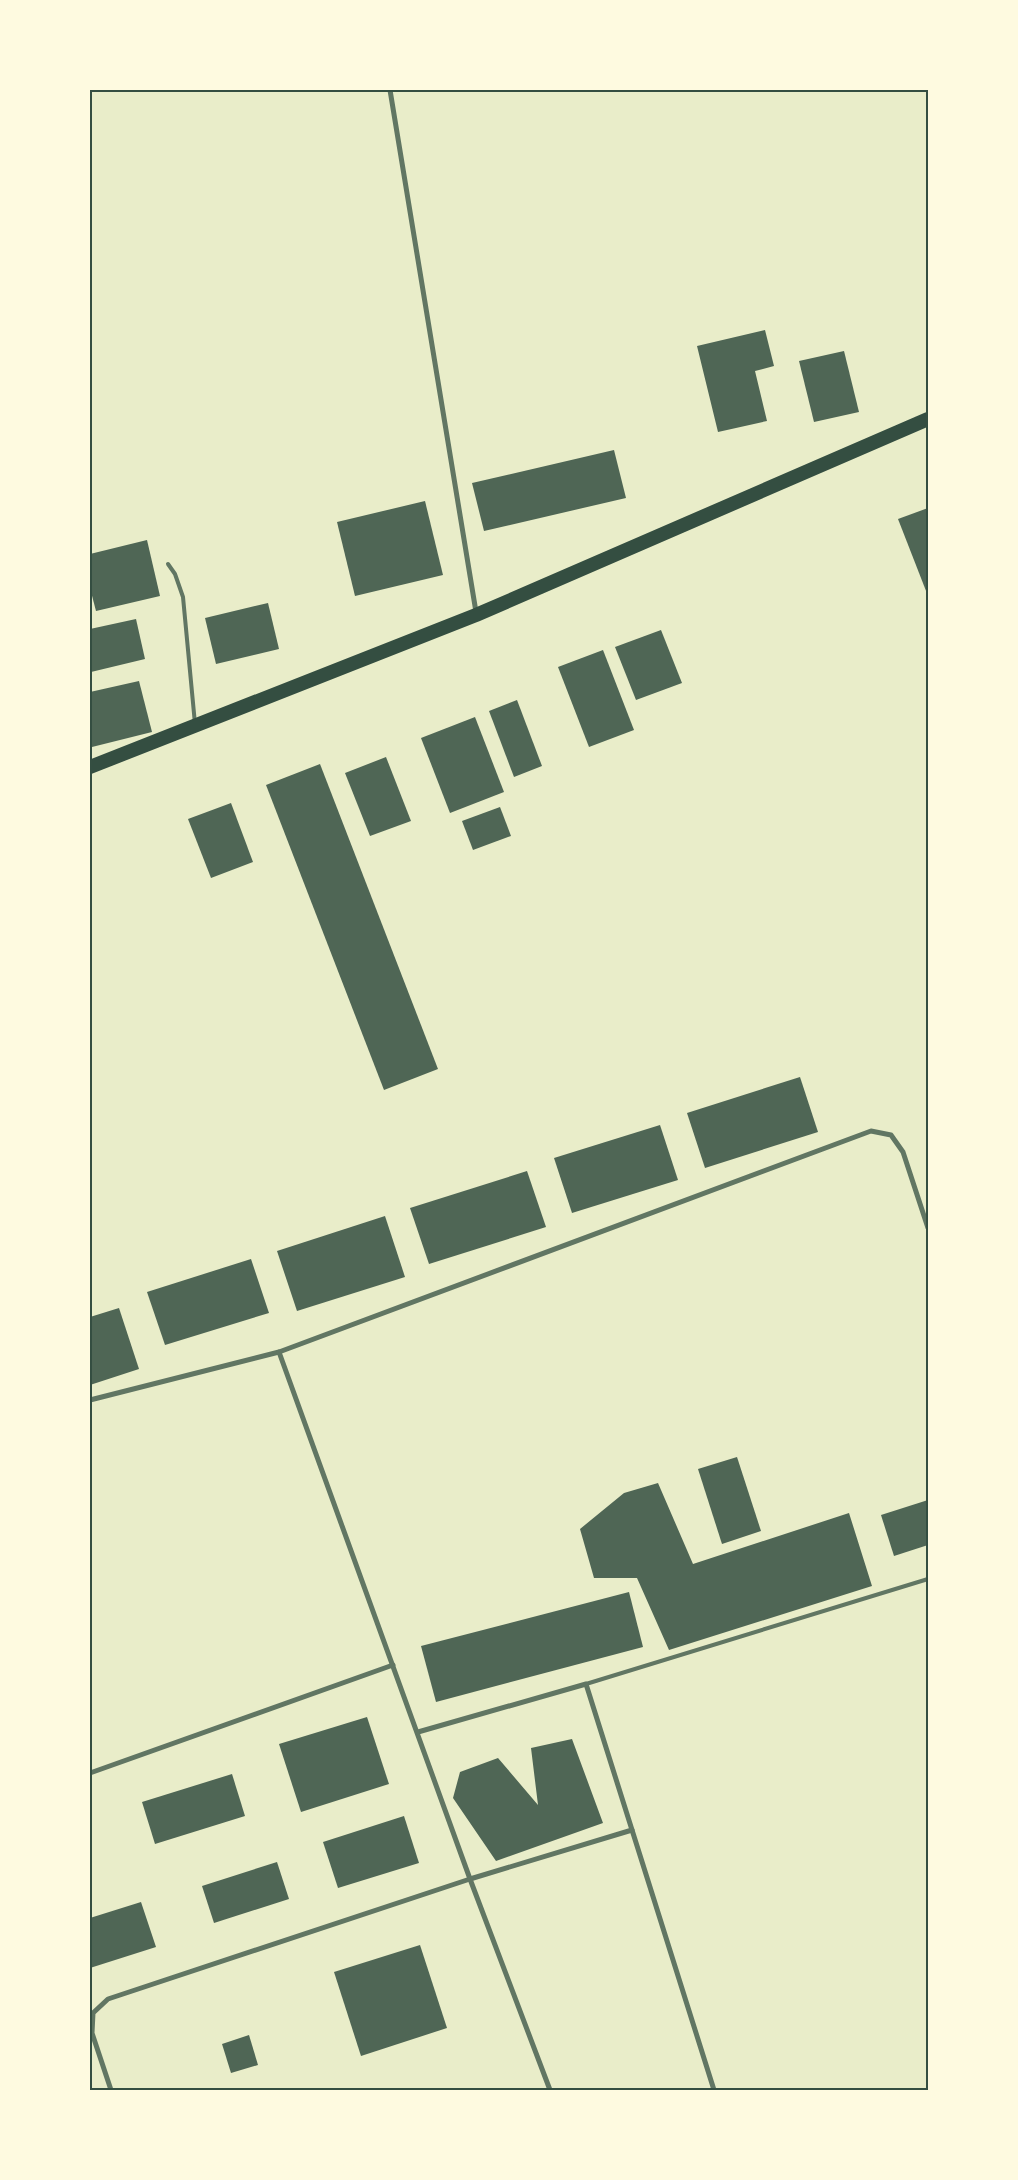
<svg xmlns="http://www.w3.org/2000/svg" width="1018" height="2180" viewBox="0 0 1018 2180" font-family="Jost,sans-serif">
  <rect width="100%" height="100%" fill="#e9edc9"/>
  <g fill="#4f6655">
    <path d="M765,330L774,366L755,371L767,421L718,432L697,346Z"/>
    <path d="M844,351L859,412L814,422L799,361Z"/>
    <path d="M614,450L626,498L484,531L472,483Z"/>
    <path d="M425,501L443,575L355,596L337,522Z"/>
    <path d="M928,508V596L898,519Z"/>
    <path d="M147,540L160,596L96,611L90,588V554Z"/>
    <path d="M268,603L279,649L216,664L205,618Z"/>
    <path d="M136,619L145,659L91,672L90,629Z"/>
    <path d="M661,630L682,683L636,700L615,647Z"/>
    <path d="M603,650L634,730L589,747L558,667Z"/>
    <path d="M139,681L152,732L92,747L90,692Z"/>
    <path d="M517,700L542,766L514,777L489,711Z"/>
    <path d="M475,717L504,792L450,813L421,738Z"/>
    <path d="M386,757L411,821L370,836L345,773Z"/>
    <path d="M320,764L438,1069L384,1090L266,785Z"/>
    <path d="M231,803L253,862L211,878L188,819Z"/>
    <path d="M500,807L511,836L473,850L462,821Z"/>
    <path d="M800,1077L818,1132L705,1168L687,1113Z"/>
    <path d="M660,1125L678,1180L572,1213L554,1158Z"/>
    <path d="M527,1171L546,1227L429,1264L410,1208Z"/>
    <path d="M385,1216L405,1277L297,1311L277,1251Z"/>
    <path d="M251,1259L269,1313L165,1345L147,1292Z"/>
    <path d="M119,1308L139,1369L90,1385V1317Z"/>
    <path d="M737,1457L761,1531L722,1544L698,1469Z"/>
    <path d="M658,1483L693,1564L849,1513L872,1586L669,1650L637,1578H594L580,1529L624,1493Z"/>
    <path d="M928,1500V1545L894,1556L881,1515Z"/>
    <path d="M629,1592L643,1647L436,1702L421,1646Z"/>
    <path d="M367,1717L389,1784L301,1812L279,1744Z"/>
    <path d="M572,1739L603,1823L496,1861L453,1798L460,1772L498,1758L538,1805L531,1748Z"/>
    <path d="M232,1774L245,1816L155,1844L142,1802Z"/>
    <path d="M404,1816L419,1863L338,1888L323,1842Z"/>
    <path d="M277,1862L289,1899L214,1923L202,1886Z"/>
    <path d="M141,1902L156,1947L90,1968V1918Z"/>
    <path d="M420,1945L447,2028L361,2056L334,1972Z"/>
    <path d="M249,2035L258,2065L231,2073L222,2044Z"/>
  </g>
  <g fill="none" stroke-linecap="round" stroke-linejoin="round">
    <g stroke="#617663" stroke-width="4">
      <path d="M168,564L175,574L183,597L195,724"/>
      <path d="M586,1684L928,1579"/>
    </g>
    <g stroke="#617663" stroke-width="5">
      <path d="M390,90L476,612"/>
      <path d="M90,1400L279,1352"/>
      <path d="M418,1732L586,1684L714,2090"/>
      <path d="M90,1773L393,1665"/>
      <path d="M111,2090L92,2033L93,2013L108,1999L470,1879L632,1830"/>
      <path d="M550,2090L470,1879L279,1352L871,1131L891,1135L903,1152L928,1228"/>
    </g>
    <path stroke="#344e41" stroke-width="14" d="M90,767L476,615L928,419"/>
  </g>
  <rect width="1018" height="2180" fill="none" stroke="#fefae0" stroke-width="182"/>
  <rect x="91" y="91" width="836" height="1998" fill="none" stroke="#344e41" stroke-width="2"/>
</svg>
